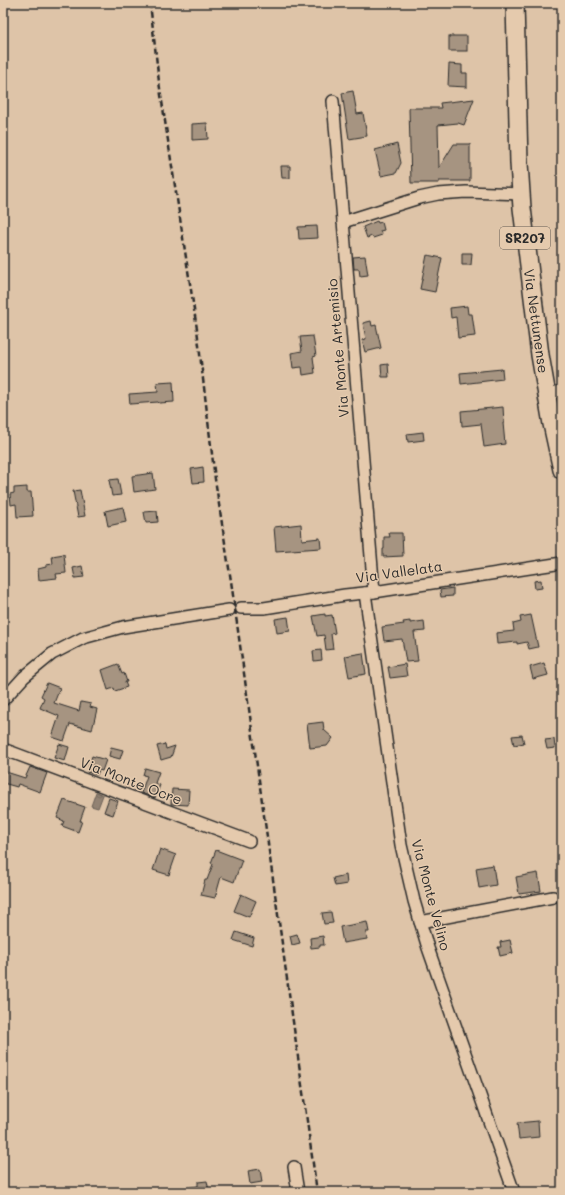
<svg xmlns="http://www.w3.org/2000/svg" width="565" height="1195" viewBox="0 0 565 1195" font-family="Mali,sans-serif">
  <defs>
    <pattern id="water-ripples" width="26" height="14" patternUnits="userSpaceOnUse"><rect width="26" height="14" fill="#928273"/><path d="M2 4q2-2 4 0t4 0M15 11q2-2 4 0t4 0" fill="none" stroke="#776b5f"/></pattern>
  </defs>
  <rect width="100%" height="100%" fill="#dec4a8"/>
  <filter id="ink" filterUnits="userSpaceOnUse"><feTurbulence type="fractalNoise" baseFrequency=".025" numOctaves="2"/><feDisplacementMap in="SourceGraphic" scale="8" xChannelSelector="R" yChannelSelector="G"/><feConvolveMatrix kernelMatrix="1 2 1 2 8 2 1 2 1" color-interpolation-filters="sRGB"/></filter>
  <g filter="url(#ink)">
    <path fill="url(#water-ripples)" stroke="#695f56" d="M96,792L103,795L98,808L91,806Z"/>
    <g fill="#a69481" stroke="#2b2b2b">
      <rect x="449" y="36" width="18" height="15"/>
      <path d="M449,64L462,65V73H467V87L448,86Z"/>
      <path d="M353,91L357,114L363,113L367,136L349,139L342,93Z"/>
      <path d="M474,99L464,125L458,123L438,125L439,168L454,144H470V181H439V183H411L409,108H441L440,103Z"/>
      <path d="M207,123L208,139L192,140V124Z"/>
      <path d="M397,144L401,163L396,173L381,176L375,150Z"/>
      <path d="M281,166H290V178H282Z"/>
      <path d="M377,221L378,223L382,222L384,230L380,231L382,235L373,238L372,236L367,238L363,227Z"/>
      <path d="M317,226L318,238L299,239L298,227Z"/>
      <path d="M462,253H472L471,265H462Z"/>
      <path d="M427,255L442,258L435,292L420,289Z"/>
      <path d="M365,256L368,275L360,276L359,269H354L353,257Z"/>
      <path d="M467,306L468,314H472L475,336L458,338L456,317L451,318L450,308Z"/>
      <path d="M371,321L372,326L376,325L381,348L365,352L362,340L366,339L363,323Z"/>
      <path d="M313,336L316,356L313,357L315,373L303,375L302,367L293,368L291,353L302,351L300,337Z"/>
      <path d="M388,364L389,377H382L381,365Z"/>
      <path d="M502,369L503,379L461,384L460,373Z"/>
      <path d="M173,382L174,402L159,403L158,402L130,404L129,394L158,392L157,383Z"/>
      <path d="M503,407L504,423H503L505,444L484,447L481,424L462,426L461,411Z"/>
      <path d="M423,432L424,440L408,442L407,434Z"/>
      <path d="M203,467L204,482L193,483L191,469Z"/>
      <path d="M153,473L155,489L134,492L132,476Z"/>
      <path d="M118,479L121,495L112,496L109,480Z"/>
      <path d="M27,487V492H31L33,516L17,517L16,504L11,505L10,494L14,493V488Z"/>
      <path d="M80,490L85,516L78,517L73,491Z"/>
      <path d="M123,507L126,522L108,526L105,511Z"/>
      <path d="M157,511L158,522L146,523L144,512Z"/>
      <path d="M301,524L302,540L320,538L321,548L276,551L274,527Z"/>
      <path d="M389,533H402L403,556L383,557V549H384V537H390Z"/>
      <path d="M64,554L66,573L56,574L57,578L39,580L38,569L46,567V565L53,564L52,556Z"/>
      <path d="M82,566L84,577L75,578L73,568Z"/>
      <path d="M541,580L542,588L535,589L534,581Z"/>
      <path d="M453,588V596L441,597L440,590Z"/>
      <path d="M325,614V616L332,615L335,633L331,634L333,649L326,650L324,635L317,636L313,616Z"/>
      <path d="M531,615L538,647L529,649L527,642L517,644V642L497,644L496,633L514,631L513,624L521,622L520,617Z"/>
      <path d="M288,617L290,631L277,633L275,619Z"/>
      <path d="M410,621V623L424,621L425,631L414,632L418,661L406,662L402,639L384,641L382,627L404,624L403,622Z"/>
      <path d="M321,650L322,660L314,661L313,651Z"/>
      <path d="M363,653L366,674L349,677L345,656Z"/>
      <path d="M544,663L548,675L533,679L530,667Z"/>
      <path d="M118,664L122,674L124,673L127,682H125L127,687L115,691L114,688L108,690L102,670Z"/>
      <path d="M405,664L407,676L390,678L388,667Z"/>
      <path d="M47,683L60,688L54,703L79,711L81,702L91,704L90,707L97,709L92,730L70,724L64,741L52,737L59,716L40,708L44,698L41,696Z"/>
      <path d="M323,722L324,730L333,738L327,746L310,748L307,724Z"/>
      <path d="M522,735L524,743L514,745L512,736Z"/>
      <path d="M554,739L555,748L547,749L545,740Z"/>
      <path d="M59,744L69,747L65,761L54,758Z"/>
      <path d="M165,744L166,749L175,746L171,757L161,760L157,746Z"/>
      <path d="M111,747L123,750L120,759L109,756Z"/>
      <path d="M92,756L106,760L102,771L99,770L97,775L87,772Z"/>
      <path d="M30,767L47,773L40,792L18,784L17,787L3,783V771L25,778Z"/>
      <path d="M145,768L159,772L155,783L160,785L155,798L141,793L147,776L143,775Z"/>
      <path d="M172,789L189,790L188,805L171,804Z"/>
      <path d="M109,798L118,801L113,815L104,812Z"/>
      <path d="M64,800L85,807L80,821H82L78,832L62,826L64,821L57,818Z"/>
      <path d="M160,849L176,855L169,875L153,870Z"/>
      <path d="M216,850L242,860L234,882L221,877L215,898L201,895L205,880H207L213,864L211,863Z"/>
      <path d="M493,865L496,885L479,888L476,868Z"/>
      <path d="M538,873L541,891L519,894L516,877Z"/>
      <path d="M346,875L347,884L335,886L333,878Z"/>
      <path d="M241,894L256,901L249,917L234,911Z"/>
      <path d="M331,912L333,923L324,924L322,913Z"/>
      <path d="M367,922L369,932H366L367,939L343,943L340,927Z"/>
      <path d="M236,932L254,938L252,946L233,940Z"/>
      <path d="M297,934L300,943L292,945L290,936Z"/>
      <path d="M323,936L324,945H320V947L311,948L310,938Z"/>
      <path d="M510,940L513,953L500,956L498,947H501L500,942Z"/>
      <path d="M538,1121L539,1137L519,1139L517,1123Z"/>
      <path d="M260,1169L262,1182L250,1184L248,1171Z"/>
      <path d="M207,1181L209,1191L185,1192L184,1188L198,1186V1182Z"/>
    </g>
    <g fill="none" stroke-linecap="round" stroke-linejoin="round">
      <defs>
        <g id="street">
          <path d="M333,101L374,592"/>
          <path d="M343,222L419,198L438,194L466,192L521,194"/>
          <path d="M547,394L562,391"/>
          <path d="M365,593L401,845L414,901L428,948L514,1192"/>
          <path d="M241,608H264L345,595L374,592L562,563"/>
          <path d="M3,700L24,677L52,654L83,638L123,627L229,610"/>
          <path d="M3,749L249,841"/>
          <path d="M420,922L553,897"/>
          <path d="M294,1167L298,1192"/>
        </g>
        <path id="primary" d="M515,3L519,163L522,208L540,355L552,424L562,470"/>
      </defs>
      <use href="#street" stroke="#2b2b2b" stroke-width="14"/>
      <use href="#primary" stroke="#2b2b2b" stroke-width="20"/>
      <use href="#street" stroke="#e5caad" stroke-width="11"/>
      <use href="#primary" stroke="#e5caad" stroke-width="17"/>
      <path stroke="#2b2b2b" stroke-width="2.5" stroke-dasharray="6 3" stroke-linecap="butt" d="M150,3L159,82L197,329L215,479L231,581L317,1192"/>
    </g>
  </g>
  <g text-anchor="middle" stroke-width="3" stroke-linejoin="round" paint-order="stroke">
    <rect fill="#e5caad" stroke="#635b52" stroke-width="1" x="500" y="227" width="50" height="22" rx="3"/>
    <g font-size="13" font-weight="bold" fill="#2b2b2b">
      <text x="525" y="243">SR207</text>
    </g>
    <g font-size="14" fill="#2b2b2b" stroke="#e5caad">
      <text transform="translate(536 321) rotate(82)" y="5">Via Nettunense</text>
      <text transform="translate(338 348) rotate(-95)" y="5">Via Monte Artemisio</text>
      <text transform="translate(399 572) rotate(-8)" y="5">Via Vallelata</text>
      <text transform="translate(131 781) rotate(21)" y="5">Via Monte Ocre</text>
      <text transform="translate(431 895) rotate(75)" y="5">Via Monte Velino</text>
    </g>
  </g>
  <rect width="565" height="1195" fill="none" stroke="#e5caad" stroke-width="16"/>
  <rect x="8" y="8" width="549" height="1179" fill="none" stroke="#2b2b2b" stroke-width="1.5" filter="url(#ink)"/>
</svg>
